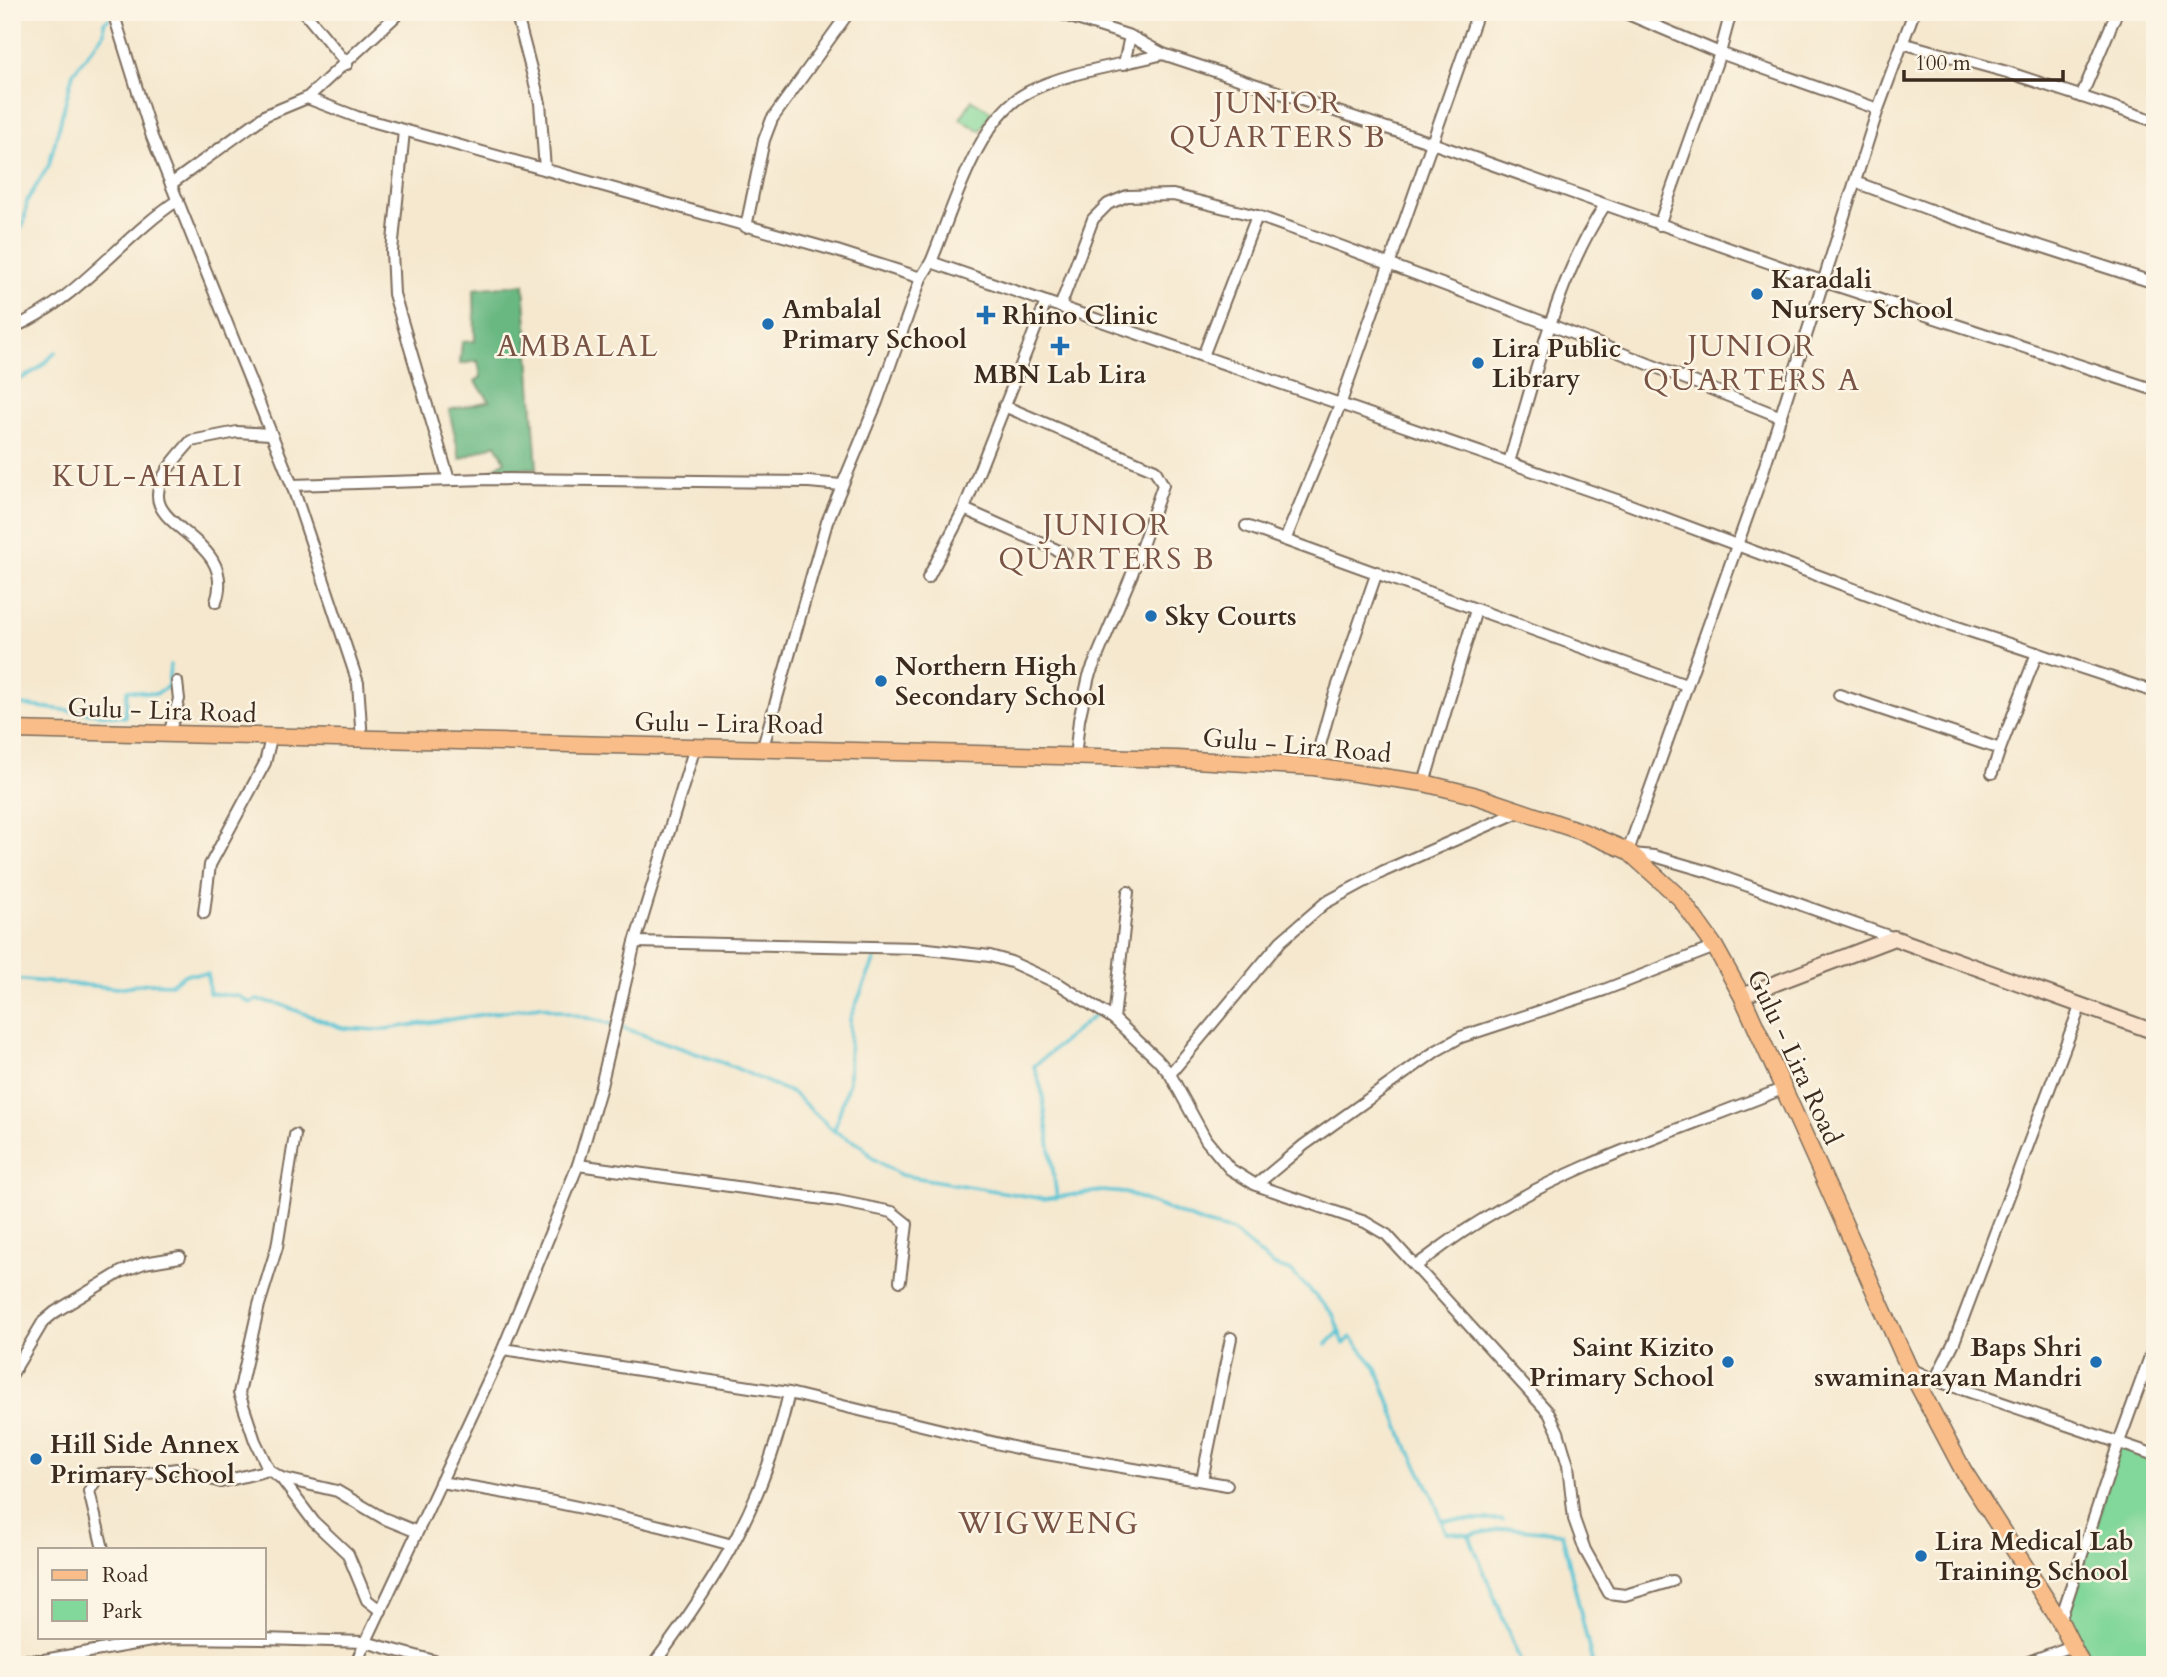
<svg xmlns="http://www.w3.org/2000/svg" width="2167" height="1677" viewBox="0 0 2167 1677" font-family="Cardo,serif">
  <rect width="100%" height="100%" fill="#fcf5e5"/>
  <filter id="ink" filterUnits="userSpaceOnUse"><feTurbulence type="fractalNoise" baseFrequency=".0143" numOctaves="2"/><feDisplacementMap in="SourceGraphic" scale="14" xChannelSelector="R" yChannelSelector="G"/><feConvolveMatrix kernelMatrix="1 2 1 2 8 2 1 2 1" color-interpolation-filters="sRGB"/></filter>
  <filter id="wash" filterUnits="userSpaceOnUse"><feTurbulence type="fractalNoise" baseFrequency=".00686" numOctaves="4" result="noise"/><feDisplacementMap in="SourceGraphic" scale="28" xChannelSelector="R" yChannelSelector="G"/><feGaussianBlur stdDeviation="1.57" result="paint"/><feColorMatrix in="noise" values="0 0 0 0 0 0 0 0 0 0 0 0 0 0 0 0 0 1.4 0 .05"/><feComposite in="paint" operator="in"/></filter>
  <g filter="url(#wash)">
    <rect width="100%" height="100%" fill="#f5e8cf"/>
    <g fill="#82d79a" stroke="#5e805c" stroke-width="2">
      <path d="M972,100L992,112L980,131L960,119Z"/>
      <path d="M2119,1446L2155,1460V1665H2081L2063,1631Z"/>
    </g>
    <path fill="#69b882" stroke="#527150" stroke-width="2" d="M524,284L537,468L493,469L505,461L496,444L460,459L449,410L490,401L475,381L481,377L478,361L460,364L462,342L475,341L474,289Z"/>
    <g fill="none" stroke-linecap="round" stroke-linejoin="round">
      <g stroke="#5bc5d5" stroke-width="3.5">
        <path d="M135,12L143,15"/>
        <path d="M124,14L131,12"/>
        <path d="M12,245L24,223L27,201L49,165L73,73L104,33V22L109,19"/>
        <path d="M12,384L38,369L56,352"/>
        <path d="M12,398V402"/>
        <path d="M12,704L125,717L127,690L156,694L168,686L170,665"/>
        <path d="M12,979L118,988L148,983L171,984L186,974H208L209,993L239,996L250,1003L257,1000L279,1004L342,1028L379,1030L540,1006L615,1025L729,1065L794,1094L834,1131L862,1146L874,1159L901,1175L1044,1199L1101,1191L1126,1193L1206,1224L1232,1231L1273,1265L1291,1271L1333,1314L1344,1344L1351,1337L1376,1367L1405,1442L1431,1492L1446,1532L1469,1535L1522,1665"/>
        <path d="M834,1131L849,1081L850,1019L876,956"/>
        <path d="M1057,1198L1042,1091L1034,1066L1095,1015"/>
        <path d="M1326,1345L1339,1332"/>
        <path d="M1442,1520H1503"/>
        <path d="M1469,1535L1509,1528L1562,1533L1593,1665"/>
      </g>
    </g>
  </g>
  <g filter="url(#ink)">
    <g fill="none" stroke-linecap="round" stroke-linejoin="round">
      <defs>
        <g id="minor">
          <path d="M113,12L152,137L292,485L358,683L362,741"/>
          <path d="M304,12L347,64"/>
          <path d="M516,12L540,103L545,169"/>
          <path d="M1055,12L1130,36L1163,54L1432,143L1801,274L2155,390"/>
          <path d="M1623,12L1720,53L1878,109"/>
          <path d="M1902,43L2007,72L2155,121"/>
          <path d="M1124,64L1130,36"/>
          <path d="M2081,97L2117,12"/>
          <path d="M307,98L400,12"/>
          <path d="M404,131L392,251L394,294L449,480"/>
          <path d="M1855,182L1944,215L2155,283"/>
          <path d="M171,184L266,115L307,98L357,117L837,251L921,278"/>
          <path d="M1659,225L1720,53L1731,12"/>
          <path d="M746,227L764,140L772,119L849,12"/>
          <path d="M931,262L1617,500L1939,621L2155,692"/>
          <path d="M1060,307L1093,219L1108,204L1127,196L1173,195L1257,216L1319,238L1551,325L1781,417"/>
          <path d="M12,328C77,301 121,238 178,200"/>
          <path d="M1203,356L1257,216"/>
          <path d="M1004,406L1155,470L1163,485L1132,574L1089,676L1079,720L1075,758"/>
          <path d="M1509,462C1536,376 1555,281 1605,205"/>
          <path d="M292,485L487,479L809,482L841,485"/>
          <path d="M964,509L1066,554"/>
          <path d="M1246,526L1686,685"/>
          <path d="M1286,538L1340,405L1478,12"/>
          <path d="M928,578L964,509L1046,302"/>
          <path d="M216,602C236,544 158,530 158,496C157,477 179,455 191,441L237,432L270,434"/>
          <path d="M1839,695L2000,749L1992,773"/>
          <path d="M169,734L179,699L177,682"/>
          <path d="M763,747L827,522L877,402L921,278L931,262C952,212 977,118 1028,92C1068,71 1119,66 1163,54"/>
          <path d="M2000,749L2037,653"/>
          <path d="M1314,767L1331,705L1377,572"/>
          <path d="M1424,783L1476,610"/>
          <path d="M1628,851L1760,481L1878,109L1914,12"/>
          <path d="M1632,854L1654,856L1709,872L1894,938"/>
          <path d="M204,913L210,865L265,763L271,738"/>
          <path d="M635,942L919,948L990,956L1011,962L1059,984L1114,1019L1157,1059L1170,1074L1206,1140L1230,1169L1256,1185L1365,1222L1387,1235L1549,1413L1558,1432L1568,1465L1574,1519L1585,1550L1609,1593L1625,1595L1672,1581"/>
          <path d="M1114,1019L1128,892"/>
          <path d="M1170,1074L1281,941L1325,903L1384,871L1521,811"/>
          <path d="M295,1135L277,1247L259,1305L239,1393L255,1441L269,1470L281,1478L314,1522L348,1554L367,1600L381,1611"/>
          <path d="M578,1165L838,1201L892,1212L907,1224L900,1281"/>
          <path d="M1256,1185L1304,1145L1436,1051L1461,1037L1604,990L1715,947"/>
          <path d="M1417,1265C1434,1253 1451,1239 1469,1228C1562,1167 1680,1130 1782,1089"/>
          <path d="M503,1349L789,1393L1029,1451L1227,1485"/>
          <path d="M1909,1368L1935,1380L2155,1455"/>
          <path d="M12,1374L43,1322L55,1312L121,1272L144,1263L180,1257"/>
          <path d="M1935,1380L1954,1342L2080,1007"/>
          <path d="M281,1478L337,1491L383,1518L415,1531"/>
          <path d="M1202,1480L1231,1338"/>
          <path d="M440,1482C539,1497 636,1518 732,1545"/>
          <path d="M103,1549L89,1491L100,1474H141L177,1469L221,1482L269,1470"/>
          <path d="M2060,1621L2119,1442L2155,1343"/>
          <path d="M12,1660H44L168,1638L262,1639L365,1642L449,1665"/>
          <path d="M355,1665L503,1349L578,1165L601,1086L635,942L695,747"/>
          <path d="M653,1665C720,1575 764,1503 789,1393"/>
          <path d="M2020,1665L2072,1646"/>
        </g>
        <path id="secondary" d="M1742,996L1894,938L2155,1032"/>
        <path id="primary" d="M12,730L1177,759L1314,767L1424,783L1473,795L1583,832L1628,851L1680,898L1715,947L1742,996L1909,1368L1963,1470L2060,1621L2082,1665"/>
      </defs>
      <use href="#minor" stroke="#7c6c5c" stroke-width="14"/>
      <use href="#secondary" stroke="#7c6c5c" stroke-width="18"/>
      <use href="#primary" stroke="#7c6c5c" stroke-width="19"/>
      <use href="#minor" stroke="#fff" stroke-width="10"/>
      <use href="#secondary" stroke="#fce5cf" stroke-width="14"/>
      <use href="#primary" stroke="#f8bd88" stroke-width="16"/>
    </g>
  </g>
  <g fill="#1f6fb2" stroke="#fcf5e5" stroke-width="2.5">
    <circle cx="1757" cy="294" r="7"/>
    <path d="M982.5 304.5h7v7h7v7h-7v7h-7v-7h-7v-7h7z"/>
    <circle cx="768" cy="324" r="7"/>
    <path d="M1056.5 335.5h7v7h7v7h-7v7h-7v-7h-7v-7h7z"/>
    <circle cx="1478" cy="363" r="7"/>
    <circle cx="1151" cy="616" r="7"/>
    <circle cx="881" cy="681" r="7"/>
    <circle cx="1728" cy="1362" r="7"/>
    <circle cx="2096" cy="1362" r="7"/>
    <circle cx="36" cy="1459" r="7"/>
    <circle cx="1921" cy="1556" r="7"/>
  </g>
  <g text-anchor="middle" stroke-width="5" stroke-linejoin="round" paint-order="stroke">
    <g font-size="26" font-weight="bold" fill="#3b2a1e" stroke="#fcf5e5" text-anchor="start">
      <text x="1771" y="288">Karadali<tspan x="1771" dy="30">Nursery School</tspan></text>
      <text x="782" y="318">Ambalal<tspan x="782" dy="30">Primary School</tspan></text>
      <text x="1002" y="324">Rhino Clinic</text>
      <text x="1492" y="357">Lira Public<tspan x="1492" dy="30">Library</tspan></text>
      <text x="1060" y="383" text-anchor="middle">MBN Lab Lira</text>
      <text x="1165" y="625">Sky Courts</text>
      <text x="895" y="675">Northern High<tspan x="895" dy="30">Secondary School</tspan></text>
      <text x="1714" y="1356" text-anchor="end">Saint Kizito<tspan x="1714" dy="30">Primary School</tspan></text>
      <text x="2082" y="1356" text-anchor="end">Baps Shri<tspan x="2082" dy="30">swaminarayan Mandri</tspan></text>
      <text x="50" y="1453">Hill Side Annex<tspan x="50" dy="30">Primary School</tspan></text>
      <text x="1935" y="1550">Lira Medical Lab<tspan x="1935" dy="30">Training School</tspan></text>
    </g>
    <g font-size="26" fill="#3b2a1e" stroke="#fcf5e5">
      <text transform="translate(162 710) rotate(2)" y="9">Gulu - Lira Road</text>
      <text transform="translate(729 723) rotate(1)" y="9">Gulu - Lira Road</text>
      <text transform="translate(1297 745) rotate(5)" y="9">Gulu - Lira Road</text>
      <text transform="translate(1795 1057) rotate(65)" y="9">Gulu - Lira Road</text>
    </g>
    <g font-size="30" letter-spacing="2" fill="#795344" stroke="#fcf5e5">
      <text x="1278" y="113">JUNIOR<tspan x="1278" dy="34">QUARTERS B</tspan></text>
      <text x="578" y="356">AMBALAL</text>
      <text x="1752" y="356">JUNIOR<tspan x="1752" dy="34">QUARTERS A</tspan></text>
      <text x="148" y="486">KUL-AHALI</text>
      <text x="1107" y="535">JUNIOR<tspan x="1107" dy="34">QUARTERS B</tspan></text>
      <text x="1049" y="1533">WIGWENG</text>
    </g>
  </g>
  <rect width="2167" height="1677" fill="none" stroke="#fcf5e5" stroke-width="42"/>
  <rect x="38" y="1548" width="228" height="91" fill="#fcf5e5" stroke="#afa495" stroke-width="2"/>
  <rect x="52" y="1570" width="35" height="10" fill="#f8bd88" stroke="#afa495" stroke-width="2"/>
  <text x="102" y="1582" font-size="21" fill="#3b2a1e">Road</text>
  <rect x="52" y="1600" width="35" height="21" fill="#82d79a" stroke="#afa495" stroke-width="2"/>
  <text x="102" y="1618" font-size="21" fill="#3b2a1e">Park</text>
  <path d="M1904 70v10h159v-10" fill="none" stroke="#3b2a1e" stroke-width="3.5"/>
  <text x="1915" y="70" font-size="21" fill="#3b2a1e" stroke="#fcf5e5" stroke-width="5" paint-order="stroke">100 m</text>
</svg>
